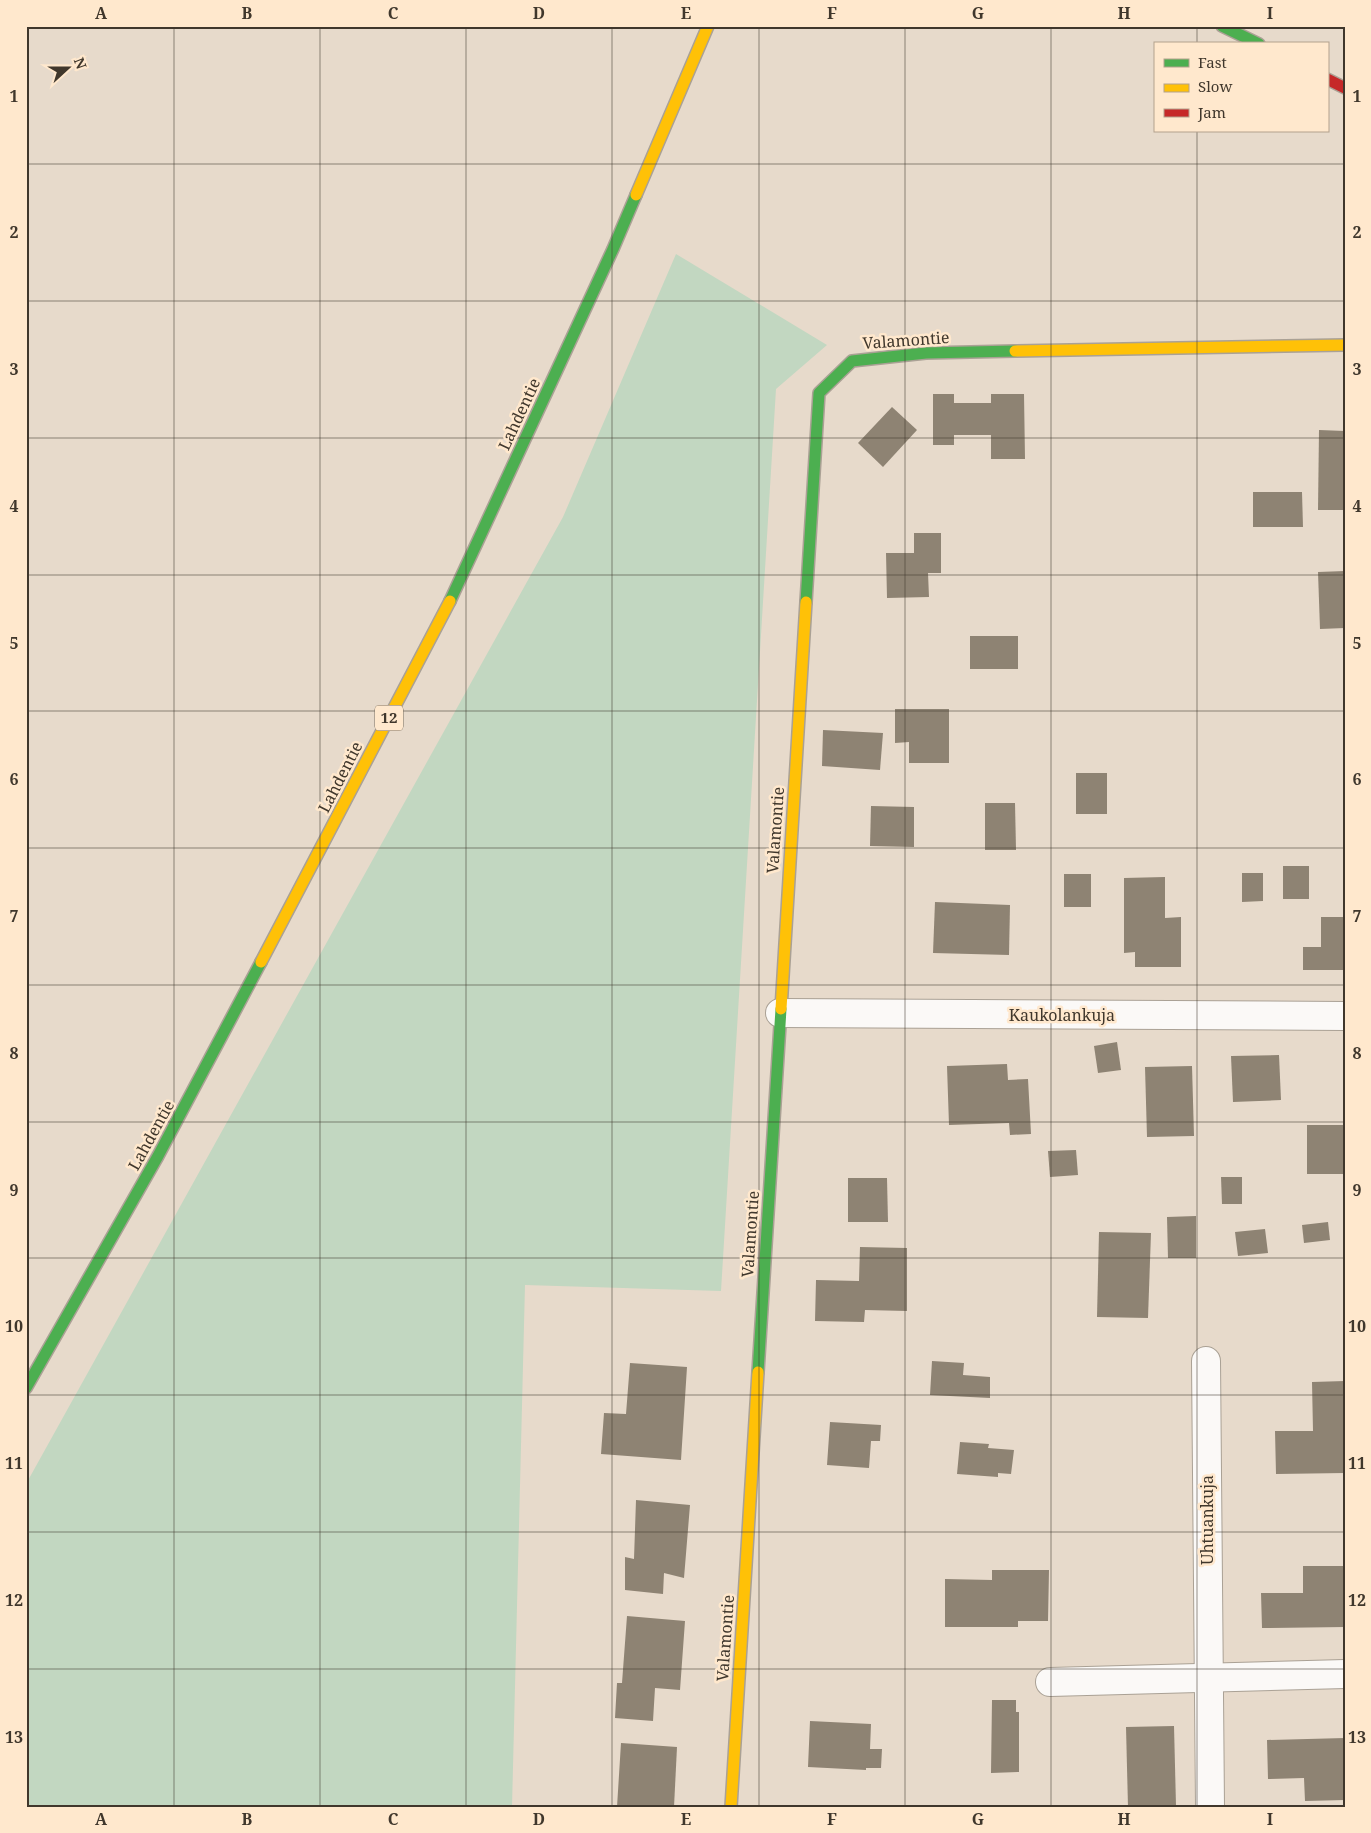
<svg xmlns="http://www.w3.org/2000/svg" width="1371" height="1833" viewBox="0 0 1371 1833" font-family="'Noto Serif',serif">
  <rect width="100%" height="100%" fill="#e7dacb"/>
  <path fill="#c2d7c1" d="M676,254L827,345L776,389L721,1291L525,1285L512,1807H26V1484L563,517Z"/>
  <g fill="#8e8373">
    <path d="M933,394H954V403H991V394H1024L1025,459H991V435H954V445H933Z"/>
    <path d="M892,407L917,430L883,467L858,443Z"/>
    <path d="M1319,430L1345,431V510H1318Z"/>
    <path d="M1253,492H1302L1303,527H1253Z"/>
    <path d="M914,533H941V573H928L929,597L887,598L886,553H914Z"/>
    <path d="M1345,571V628L1320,629L1318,572Z"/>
    <rect x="970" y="636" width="48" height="33"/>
    <path d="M895,709H949V763H909V742L895,743Z"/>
    <path d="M823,730L883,733L880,770L822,766Z"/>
    <rect x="1076" y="773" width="31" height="41"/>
    <path d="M985,803H1015L1016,850H985Z"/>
    <path d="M871,806L914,807V847L870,846Z"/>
    <rect x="1283" y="866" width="26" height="33"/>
    <path d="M1242,873H1263V901L1242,902Z"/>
    <rect x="1064" y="874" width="27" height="33"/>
    <path d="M1165,877V918L1181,917V967H1135V952L1124,953V878Z"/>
    <path d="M935,902L1010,905L1009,955L933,953Z"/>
    <path d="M1321,917H1345V970H1303V947H1321Z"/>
    <path d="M1117,1042L1121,1070L1098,1073L1094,1046Z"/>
    <path d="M1279,1055L1281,1100L1233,1102L1231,1056Z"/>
    <path d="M1007,1064L1008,1080L1028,1079L1031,1134L1010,1135L1009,1123L949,1125L947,1066Z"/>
    <path d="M1192,1066L1194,1136L1147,1137L1145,1067Z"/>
    <rect x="1307" y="1125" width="38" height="49"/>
    <path d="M1076,1150L1078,1175L1050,1177L1048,1151Z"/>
    <path d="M1221,1177H1242V1204H1222Z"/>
    <path d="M848,1178H887L888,1222H848Z"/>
    <path d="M1196,1216V1258H1168L1167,1217Z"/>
    <path d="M1328,1222L1330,1240L1304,1243L1302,1225Z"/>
    <path d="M1265,1229L1268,1253L1238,1256L1235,1232Z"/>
    <path d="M1099,1232L1151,1233L1148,1318L1097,1317Z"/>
    <path d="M860,1247L907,1248V1311L865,1310L864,1322L815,1321L816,1280L859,1281Z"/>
    <path d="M932,1361L964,1363L963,1375L990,1377V1398L930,1395Z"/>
    <path d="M630,1363L687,1367L681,1460L601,1454L604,1413L626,1414Z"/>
    <path d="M1345,1381V1473L1276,1474L1275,1431H1313L1312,1382Z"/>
    <path d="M830,1422L881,1425L880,1441H871L869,1468L827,1465Z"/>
    <path d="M960,1442L989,1444L988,1448L1014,1450L1011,1474L998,1473V1477L957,1474Z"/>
    <path d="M636,1500L690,1505L684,1578L664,1573L663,1594L625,1590V1557L634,1559Z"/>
    <path d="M1303,1566H1345V1627L1262,1628L1261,1593H1303Z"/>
    <path d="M992,1570H1049L1048,1621H1018V1627H945V1579L992,1580Z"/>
    <path d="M627,1616L685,1621L680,1690L655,1688L653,1721L615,1718L617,1683H622Z"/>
    <path d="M992,1700H1016V1712H1019V1772L991,1773Z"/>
    <path d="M810,1721L871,1724L870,1749H882L881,1768H866V1770L808,1767Z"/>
    <path d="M1174,1726L1176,1806L1128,1807L1126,1727Z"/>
    <path d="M1345,1738V1800L1305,1801L1304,1778L1268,1779L1267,1740Z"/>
    <path d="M621,1743L677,1747L674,1807H617Z"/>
  </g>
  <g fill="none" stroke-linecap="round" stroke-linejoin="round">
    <defs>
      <g id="street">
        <path d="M780,1013L1345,1016"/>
        <path d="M1206,1361L1210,1807"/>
        <path d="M1050,1682L1345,1674"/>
      </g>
      <g id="fast">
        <path d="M1222,26L1259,44"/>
        <path d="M450,601L613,249L636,195"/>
        <path d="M806,602L819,393L852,361L926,353L1015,351"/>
        <path d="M758,1372L781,1009"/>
        <path d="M26,1388L158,1156L261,962"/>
      </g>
      <g id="slow">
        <path d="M636,195L708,26"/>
        <path d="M1015,351L1345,345"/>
        <path d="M261,962L450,601"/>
        <path d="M781,1009L806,602"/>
        <path d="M731,1807L758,1372"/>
      </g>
      <path id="jam" d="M1327,79L1345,88"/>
    </defs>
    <use href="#street" stroke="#aaa195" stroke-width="30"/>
    <use href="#fast" stroke="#aaa195" stroke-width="14"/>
    <use href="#slow" stroke="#aaa195" stroke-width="14"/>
    <use href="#jam" stroke="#aaa195" stroke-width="14"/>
    <use href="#street" stroke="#fbf9f7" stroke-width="28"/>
    <use href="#fast" stroke="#4caf50" stroke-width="11"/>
    <use href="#slow" stroke="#ffc107" stroke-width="11"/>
    <use href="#jam" stroke="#c62828" stroke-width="11"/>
  </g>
  <path fill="none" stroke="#40372c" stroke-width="1" stroke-opacity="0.55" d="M174,26V1807M320,26V1807M466,26V1807M612,26V1807M759,26V1807M905,26V1807M1051,26V1807M1197,26V44M1197,131V1807M26,164H1345M26,301H1345M26,438H1345M26,575H1345M26,711H1345M26,848H1345M26,985H1345M26,1122H1345M26,1258H1345M26,1395H1345M26,1532H1345M26,1669H1345"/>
  <g text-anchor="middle" stroke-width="5" stroke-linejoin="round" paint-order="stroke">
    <rect fill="#ffe8cd" stroke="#796c5c" stroke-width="1" x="375" y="705.5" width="28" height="25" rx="4"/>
    <g font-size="15" font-weight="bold" fill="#40372c">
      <text x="389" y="723">12</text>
    </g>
    <g font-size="16" fill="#40372c" stroke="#ffe8cd">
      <text transform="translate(906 340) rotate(-4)" y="6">Valamontie</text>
      <text transform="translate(519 414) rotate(-65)" y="6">Lahdentie</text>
      <text transform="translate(340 777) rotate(-63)" y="6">Lahdentie</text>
      <text transform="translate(775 830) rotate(-86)" y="6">Valamontie</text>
      <text x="1062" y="1021">Kaukolankuja</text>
      <text transform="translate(151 1135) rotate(-61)" y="6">Lahdentie</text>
      <text transform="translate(750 1234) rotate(-86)" y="6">Valamontie</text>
      <text transform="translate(1207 1520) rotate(-90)" y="6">Uhtuankuja</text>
      <text transform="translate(725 1638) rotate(-86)" y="6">Valamontie</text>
    </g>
  </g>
  <rect width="1371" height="1833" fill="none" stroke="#ffe8cd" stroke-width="55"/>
  <rect x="1154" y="42" width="175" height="90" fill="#ffe8cd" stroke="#b3a18d"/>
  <rect x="1164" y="59" width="25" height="8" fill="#4caf50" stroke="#b3a18d"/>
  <text x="1198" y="68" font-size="15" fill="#40372c">Fast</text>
  <rect x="1164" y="84" width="25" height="8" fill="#ffc107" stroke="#b3a18d"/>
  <text x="1198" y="92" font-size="15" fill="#40372c">Slow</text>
  <rect x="1164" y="109" width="25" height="8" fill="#c62828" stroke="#b3a18d"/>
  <text x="1198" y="118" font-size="15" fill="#40372c">Jam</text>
  <g transform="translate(68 68) rotate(69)" stroke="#ffe8cd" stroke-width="4" paint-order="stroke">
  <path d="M0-4L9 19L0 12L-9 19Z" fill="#40372c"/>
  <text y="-8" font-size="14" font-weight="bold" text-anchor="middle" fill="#40372c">N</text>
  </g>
  <rect x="28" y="28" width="1316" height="1778" fill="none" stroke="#40372c" stroke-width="2"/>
  <g font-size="16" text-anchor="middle" font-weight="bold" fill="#40372c">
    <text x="101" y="19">A</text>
    <text x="247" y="19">B</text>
    <text x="393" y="19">C</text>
    <text x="539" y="19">D</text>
    <text x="686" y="19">E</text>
    <text x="832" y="19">F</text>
    <text x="978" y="19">G</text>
    <text x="1124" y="19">H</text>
    <text x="1270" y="19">I</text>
    <text x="14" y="102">1</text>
    <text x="1357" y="102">1</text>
    <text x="14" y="238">2</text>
    <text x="1357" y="238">2</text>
    <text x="14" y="375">3</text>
    <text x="1357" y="375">3</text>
    <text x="14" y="512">4</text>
    <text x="1357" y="512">4</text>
    <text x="14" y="649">5</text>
    <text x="1357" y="649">5</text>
    <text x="14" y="785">6</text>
    <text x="1357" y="785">6</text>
    <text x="14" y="922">7</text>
    <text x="1357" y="922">7</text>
    <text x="14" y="1059">8</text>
    <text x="1357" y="1059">8</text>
    <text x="14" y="1196">9</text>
    <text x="1357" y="1196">9</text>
    <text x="14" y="1332">10</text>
    <text x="1357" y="1332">10</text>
    <text x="14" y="1469">11</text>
    <text x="1357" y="1469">11</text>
    <text x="14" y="1606">12</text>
    <text x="1357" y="1606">12</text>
    <text x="14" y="1743">13</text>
    <text x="1357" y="1743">13</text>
    <text x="101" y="1825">A</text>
    <text x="247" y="1825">B</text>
    <text x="393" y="1825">C</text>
    <text x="539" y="1825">D</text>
    <text x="686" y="1825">E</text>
    <text x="832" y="1825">F</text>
    <text x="978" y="1825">G</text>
    <text x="1124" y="1825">H</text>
    <text x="1270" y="1825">I</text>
  </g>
</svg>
